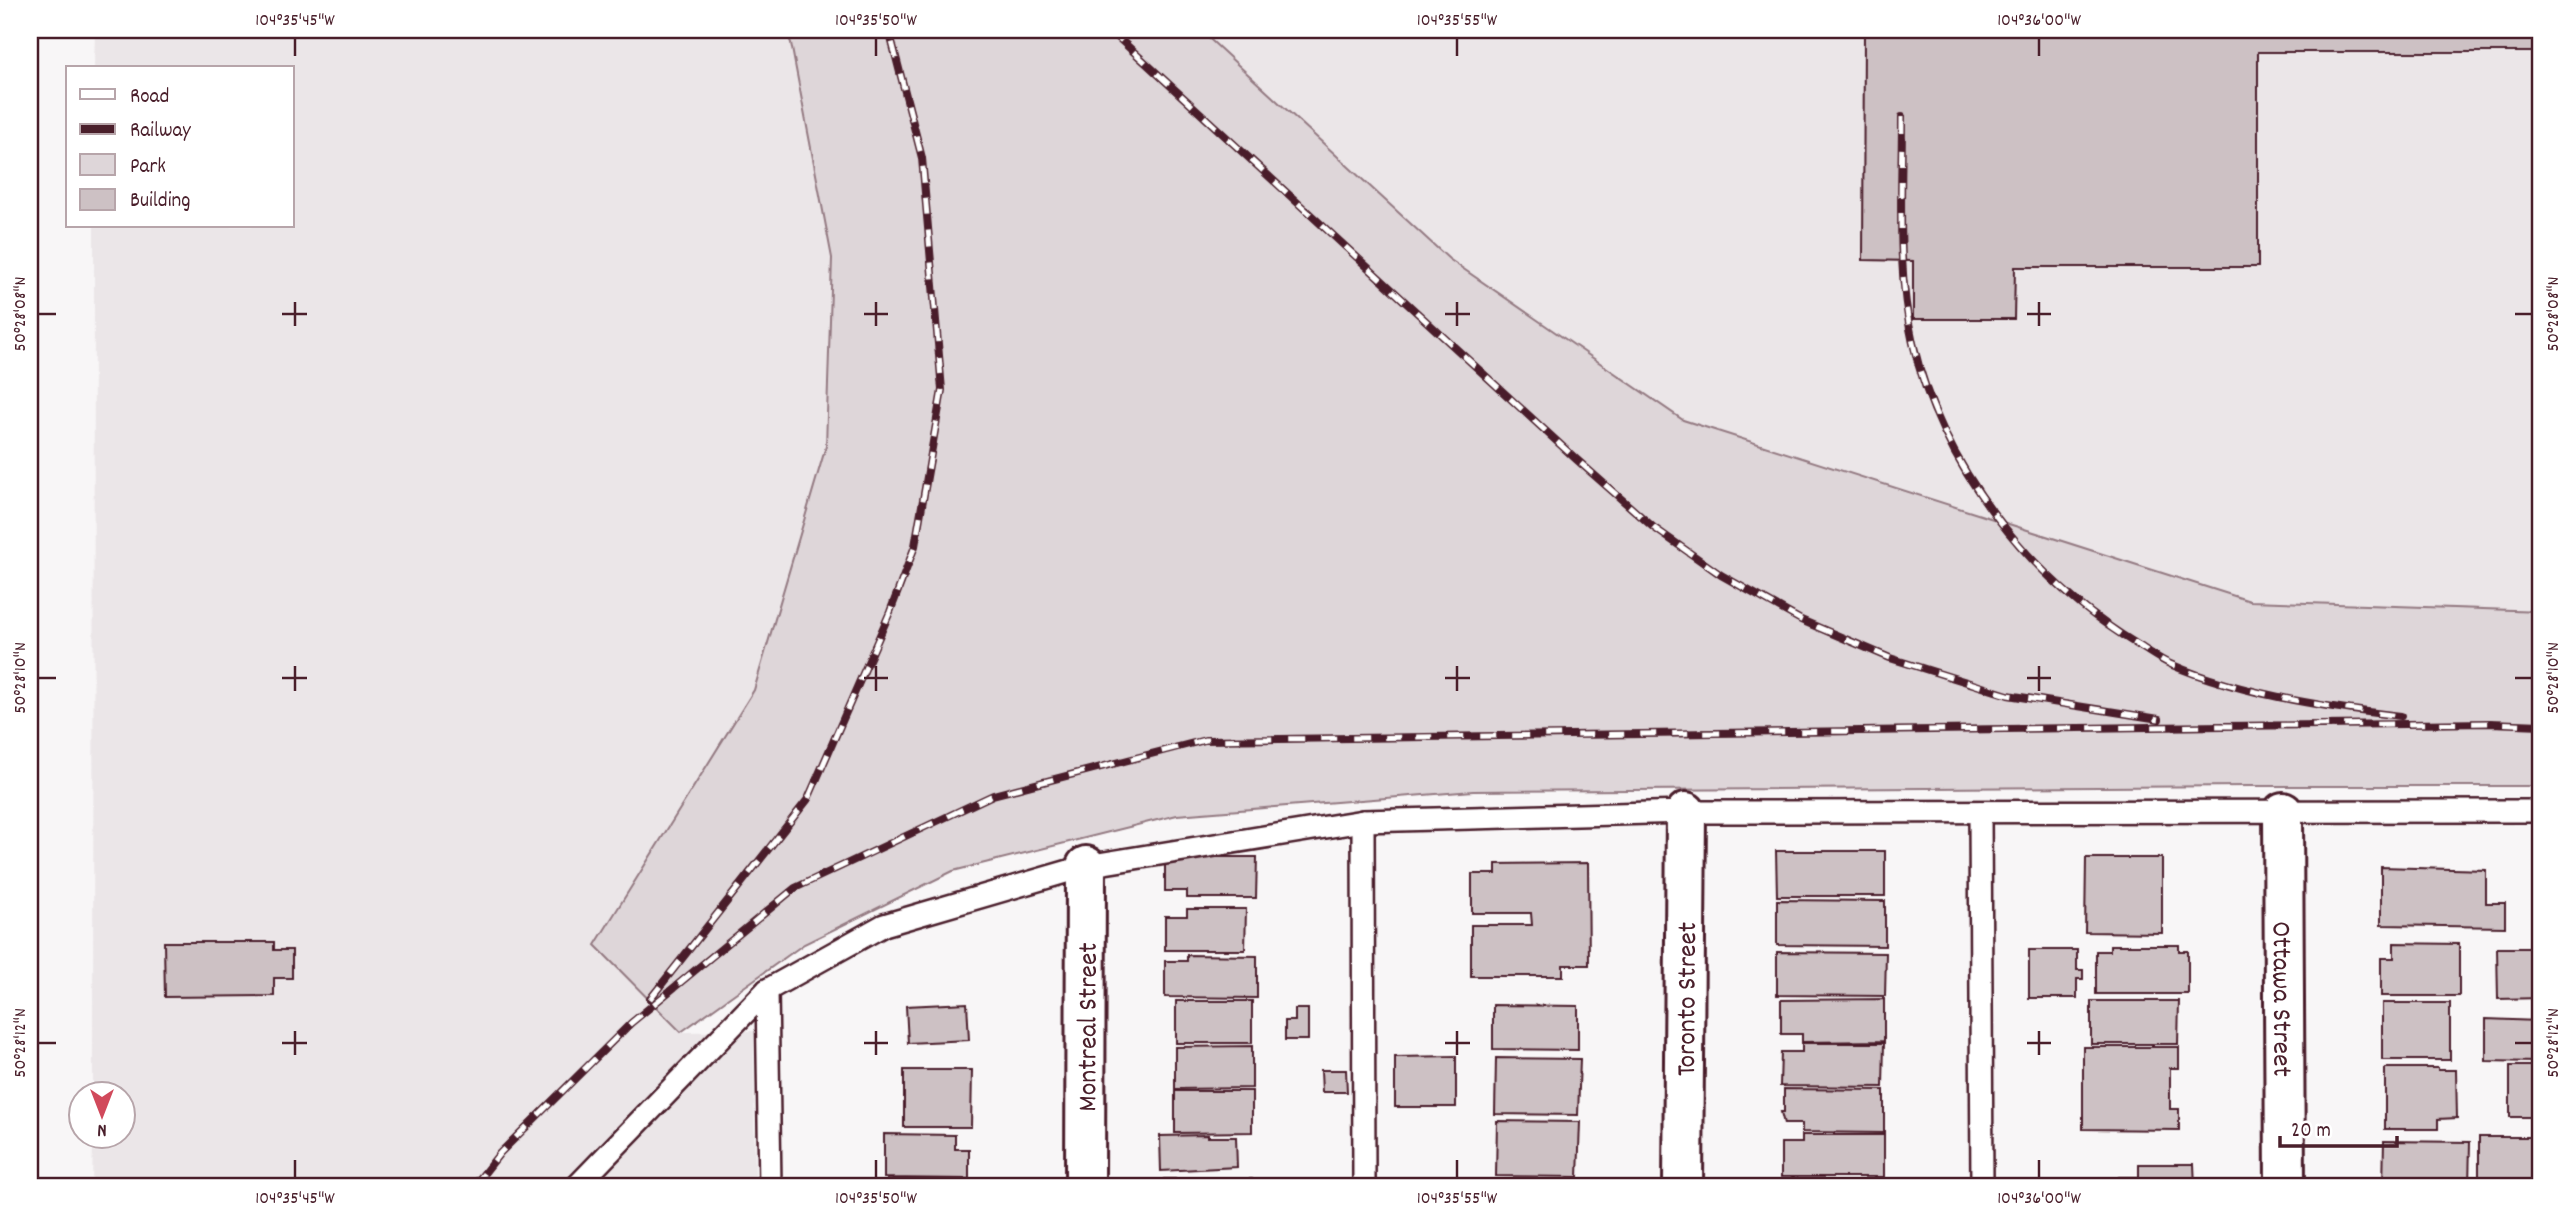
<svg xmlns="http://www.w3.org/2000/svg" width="2571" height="1216" viewBox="0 0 2571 1216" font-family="Dekko,sans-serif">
  <rect width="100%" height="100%" fill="#f8f6f7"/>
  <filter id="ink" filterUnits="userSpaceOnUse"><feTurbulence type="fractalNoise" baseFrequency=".0143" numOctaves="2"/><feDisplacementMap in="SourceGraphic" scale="14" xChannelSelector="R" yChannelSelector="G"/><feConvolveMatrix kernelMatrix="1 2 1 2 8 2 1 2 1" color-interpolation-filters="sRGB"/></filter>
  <g filter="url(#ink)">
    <g fill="#ebe6e8">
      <path d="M95,30H786L791,43L832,258L826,446L754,690L595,945L681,1032L754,1031L755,1186H92L93,1136H122V1094L93,1093L94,226H292V68H94Z"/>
      <path d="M1200,30H2541V611L2250,601L1683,420L1449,259Z"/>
    </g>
    <path fill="#ded6d9" stroke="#947a82" stroke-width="2" d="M786,30H1200L1449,259L1683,420L2250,601L2541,611V786H2250L1473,791L1177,815L953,871L804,944L681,1032L595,945L754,690L826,446L832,258L791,43Z"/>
    <g fill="#cdc1c4" stroke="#4a1f2b" stroke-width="2">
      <path d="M1433,30H1608V33L1433,32Z"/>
      <path d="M1864,30H2541V52H2258V267H2015L2014,319H1913V261L1863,260Z"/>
      <path d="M1776,851H1885V896H1777Z"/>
      <path d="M1165,857H1257L1256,898H1187V891H1165Z"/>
      <path d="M2086,858H2162V933L2085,932Z"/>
      <path d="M1588,863L1589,965H1563V976H1471V925H1532L1531,913H1472V874H1496V864Z"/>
      <path d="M2381,867L2486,870V903H2505V927L2381,925Z"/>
      <path d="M1777,900L1885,901V946L1777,945Z"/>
      <path d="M1187,909H1246L1245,950H1165V916H1187Z"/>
      <path d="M164,942H274V950H292V978H274V996L165,997Z"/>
      <path d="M2394,943L2459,944V996H2381V958H2394Z"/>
      <path d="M2110,945H2179V951H2188V994H2096V951H2110Z"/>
      <path d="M2497,948H2541V998L2498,999Z"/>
      <path d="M2029,950H2077V970H2083V979H2077V998H2029Z"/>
      <path d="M1777,952L1886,953L1885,996L1777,995Z"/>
      <path d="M1187,955L1257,956V998L1165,997V961H1187Z"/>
      <path d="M1884,999V1041L1802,1042V1034H1781V1000Z"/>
      <rect x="1176" y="1001" width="76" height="42"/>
      <path d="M2091,1001H2179L2178,1044H2091Z"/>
      <path d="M967,1003L969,1040L908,1043L906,1006Z"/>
      <rect x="2382" y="1003" width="68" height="57"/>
      <path d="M1493,1005L1578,1006V1050L1493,1049Z"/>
      <path d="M1295,1009H1308V1040H1285V1021H1295Z"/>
      <path d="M2486,1019L2538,1021L2537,1062L2486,1061Z"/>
      <path d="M1802,1043H1884L1883,1087L1780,1086L1781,1052H1802Z"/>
      <path d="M1252,1046V1088L1175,1089V1047Z"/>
      <path d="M2083,1047H2179V1068H2170V1109H2179V1130L2083,1129Z"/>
      <path d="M1456,1056V1107H1395V1057Z"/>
      <path d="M1496,1058L1580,1059L1578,1115L1495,1114Z"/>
      <rect x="2510" y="1066" width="31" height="51"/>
      <path d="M2385,1068H2438V1070H2456L2457,1118L2438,1119V1129H2385Z"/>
      <path d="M904,1070H972L971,1127H904Z"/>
      <path d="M1321,1070H1346L1347,1092H1322Z"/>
      <path d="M1784,1089L1884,1090V1133L1802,1132V1124H1784L1781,1112H1784Z"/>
      <path d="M1175,1091H1252V1132L1175,1133Z"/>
      <path d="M1497,1121L1580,1122L1578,1177L1496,1176Z"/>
      <path d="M884,1134L955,1135V1149H969V1179L884,1178Z"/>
      <path d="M1208,1135V1137H1236L1237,1167L1161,1171L1160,1136Z"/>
      <path d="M1802,1135H1884V1177H1781V1143H1802Z"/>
      <path d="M2479,1137H2534V1184L2479,1185Z"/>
      <path d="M2384,1141L2470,1142L2469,1186H2383Z"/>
      <path d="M2139,1164H2194L2195,1186H2119V1177H2139Z"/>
      <path d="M887,1179L971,1180V1186H887Z"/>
      <rect x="1164" y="1179" width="88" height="7"/>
      <rect x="796" y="1181" width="46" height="5"/>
      <path d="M1520,1182L1573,1183V1184L1585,1186H1471H1520Z"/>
    </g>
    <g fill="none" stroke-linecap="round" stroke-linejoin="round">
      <defs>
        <g id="lane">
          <path d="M1980,812L1982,1186"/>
          <path d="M1363,821L1364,1186"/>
          <path d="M767,990L770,1186"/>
          <path d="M577,1186L767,990L884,925L1086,866L1363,821L1686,812L2541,811"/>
        </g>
        <g id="street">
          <path id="s1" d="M2283,812L2285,1186"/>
          <path id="s2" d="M1085,1186L1086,866"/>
          <path id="s3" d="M1683,1186L1686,812"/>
        </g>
      </defs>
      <use href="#lane" stroke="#4a1f2b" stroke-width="26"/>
      <use href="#street" stroke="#4a1f2b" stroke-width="44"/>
      <use href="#lane" stroke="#fff" stroke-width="21"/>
      <use href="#street" stroke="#fff" stroke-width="38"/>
      <defs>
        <g id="rail">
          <path d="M1110,30L1576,459L1653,527L1721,575L1801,620L1890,658L2008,695L2159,719"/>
          <path d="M1902,117C1902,192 1896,270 1913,343C1941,466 2031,581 2138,645C2148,651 2159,659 2170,664C2236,693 2329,708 2401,716"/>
          <path d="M650,999L808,799L890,612L915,546L942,390L922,158L889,30"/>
          <path d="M474,1186L500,1153L631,1023L795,888L993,795L1205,740L2222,726L2491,723L2541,725"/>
        </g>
      </defs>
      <use href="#rail" stroke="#4a1f2b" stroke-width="8"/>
      <use href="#rail" stroke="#fff" stroke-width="5" stroke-dasharray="16" stroke-linecap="butt"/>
    </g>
  </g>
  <path fill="none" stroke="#4a1f2b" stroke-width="2.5" d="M295,38V56M876,38V56M1457,38V56M2039,38V56M295,302V326M876,302V326M1457,302V326M2039,302V326M38,314H56M282,314H307M864,314H888M1445,314H1470M2027,314H2051M2515,314H2532M295,666V691M876,666V691M1457,666V691M2039,666V691M38,678H56M282,678H307M864,678H888M1445,678H1470M2027,678H2051M2515,678H2532M295,1031V1055M876,1031V1055M1457,1031V1055M2039,1031V1055M38,1043H56M282,1043H307M864,1043H888M1445,1043H1470M2027,1043H2051M2515,1043H2532M295,1160V1178M876,1160V1178M1457,1160V1178M2039,1160V1178"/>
  <g text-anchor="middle" stroke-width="5" stroke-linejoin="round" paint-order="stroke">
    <g font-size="28" fill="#4a1f2b" stroke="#fff">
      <text dy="10" stroke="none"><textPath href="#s3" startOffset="187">Toronto Street</textPath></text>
      <text dy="10" stroke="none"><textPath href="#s1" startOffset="187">Ottawa Street</textPath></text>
      <text dy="10" stroke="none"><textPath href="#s2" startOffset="159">Montreal Street</textPath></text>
    </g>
  </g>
  <rect width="2571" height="1216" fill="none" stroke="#fff" stroke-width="77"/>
  <rect x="66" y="66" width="228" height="161" fill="#ffffff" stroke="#b7a5aa" stroke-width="2"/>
  <rect x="80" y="89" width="35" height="10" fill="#ffffff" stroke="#b7a5aa" stroke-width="2"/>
  <text x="130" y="102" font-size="21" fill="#4a1f2b">Road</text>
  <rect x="80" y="124" width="35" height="10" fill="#4a1f2b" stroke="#b7a5aa" stroke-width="2"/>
  <text x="130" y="136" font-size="21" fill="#4a1f2b">Railway</text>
  <rect x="80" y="154" width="35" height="21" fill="#ded6d9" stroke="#b7a5aa" stroke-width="2"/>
  <text x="130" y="172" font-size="21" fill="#4a1f2b">Park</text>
  <rect x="80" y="189" width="35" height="21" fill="#cdc1c4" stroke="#b7a5aa" stroke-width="2"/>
  <text x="130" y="206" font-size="21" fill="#4a1f2b">Building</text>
  <g transform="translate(102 1115) rotate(180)"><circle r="33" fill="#ffffff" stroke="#b7a5aa" stroke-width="2"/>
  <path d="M0-5L12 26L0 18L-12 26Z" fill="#d1495b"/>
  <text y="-10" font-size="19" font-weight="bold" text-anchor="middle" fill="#4a1f2b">N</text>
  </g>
  <path d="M2280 1136v10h117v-10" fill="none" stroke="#4a1f2b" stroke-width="3.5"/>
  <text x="2291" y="1136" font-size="21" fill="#4a1f2b" stroke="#ffffff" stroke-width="5" paint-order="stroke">20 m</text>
  <rect x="38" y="38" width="2494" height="1140" fill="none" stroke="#4a1f2b" stroke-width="2.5"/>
  <g font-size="18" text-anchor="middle" fill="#4a1f2b">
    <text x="295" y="25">104°35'45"W</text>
    <text x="876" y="25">104°35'50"W</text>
    <text x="1457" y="25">104°35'55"W</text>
    <text x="2039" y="25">104°36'00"W</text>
    <text transform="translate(2552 314) rotate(-90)" y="6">50°28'08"N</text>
    <text transform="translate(19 314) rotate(-90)" y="6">50°28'08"N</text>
    <text transform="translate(2552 678) rotate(-90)" y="6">50°28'10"N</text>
    <text transform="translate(19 678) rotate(-90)" y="6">50°28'10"N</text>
    <text transform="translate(2552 1043) rotate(-90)" y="6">50°28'12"N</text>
    <text transform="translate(19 1043) rotate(-90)" y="6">50°28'12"N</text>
    <text x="295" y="1203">104°35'45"W</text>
    <text x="876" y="1203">104°35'50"W</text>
    <text x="1457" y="1203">104°35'55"W</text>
    <text x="2039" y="1203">104°36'00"W</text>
  </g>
</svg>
